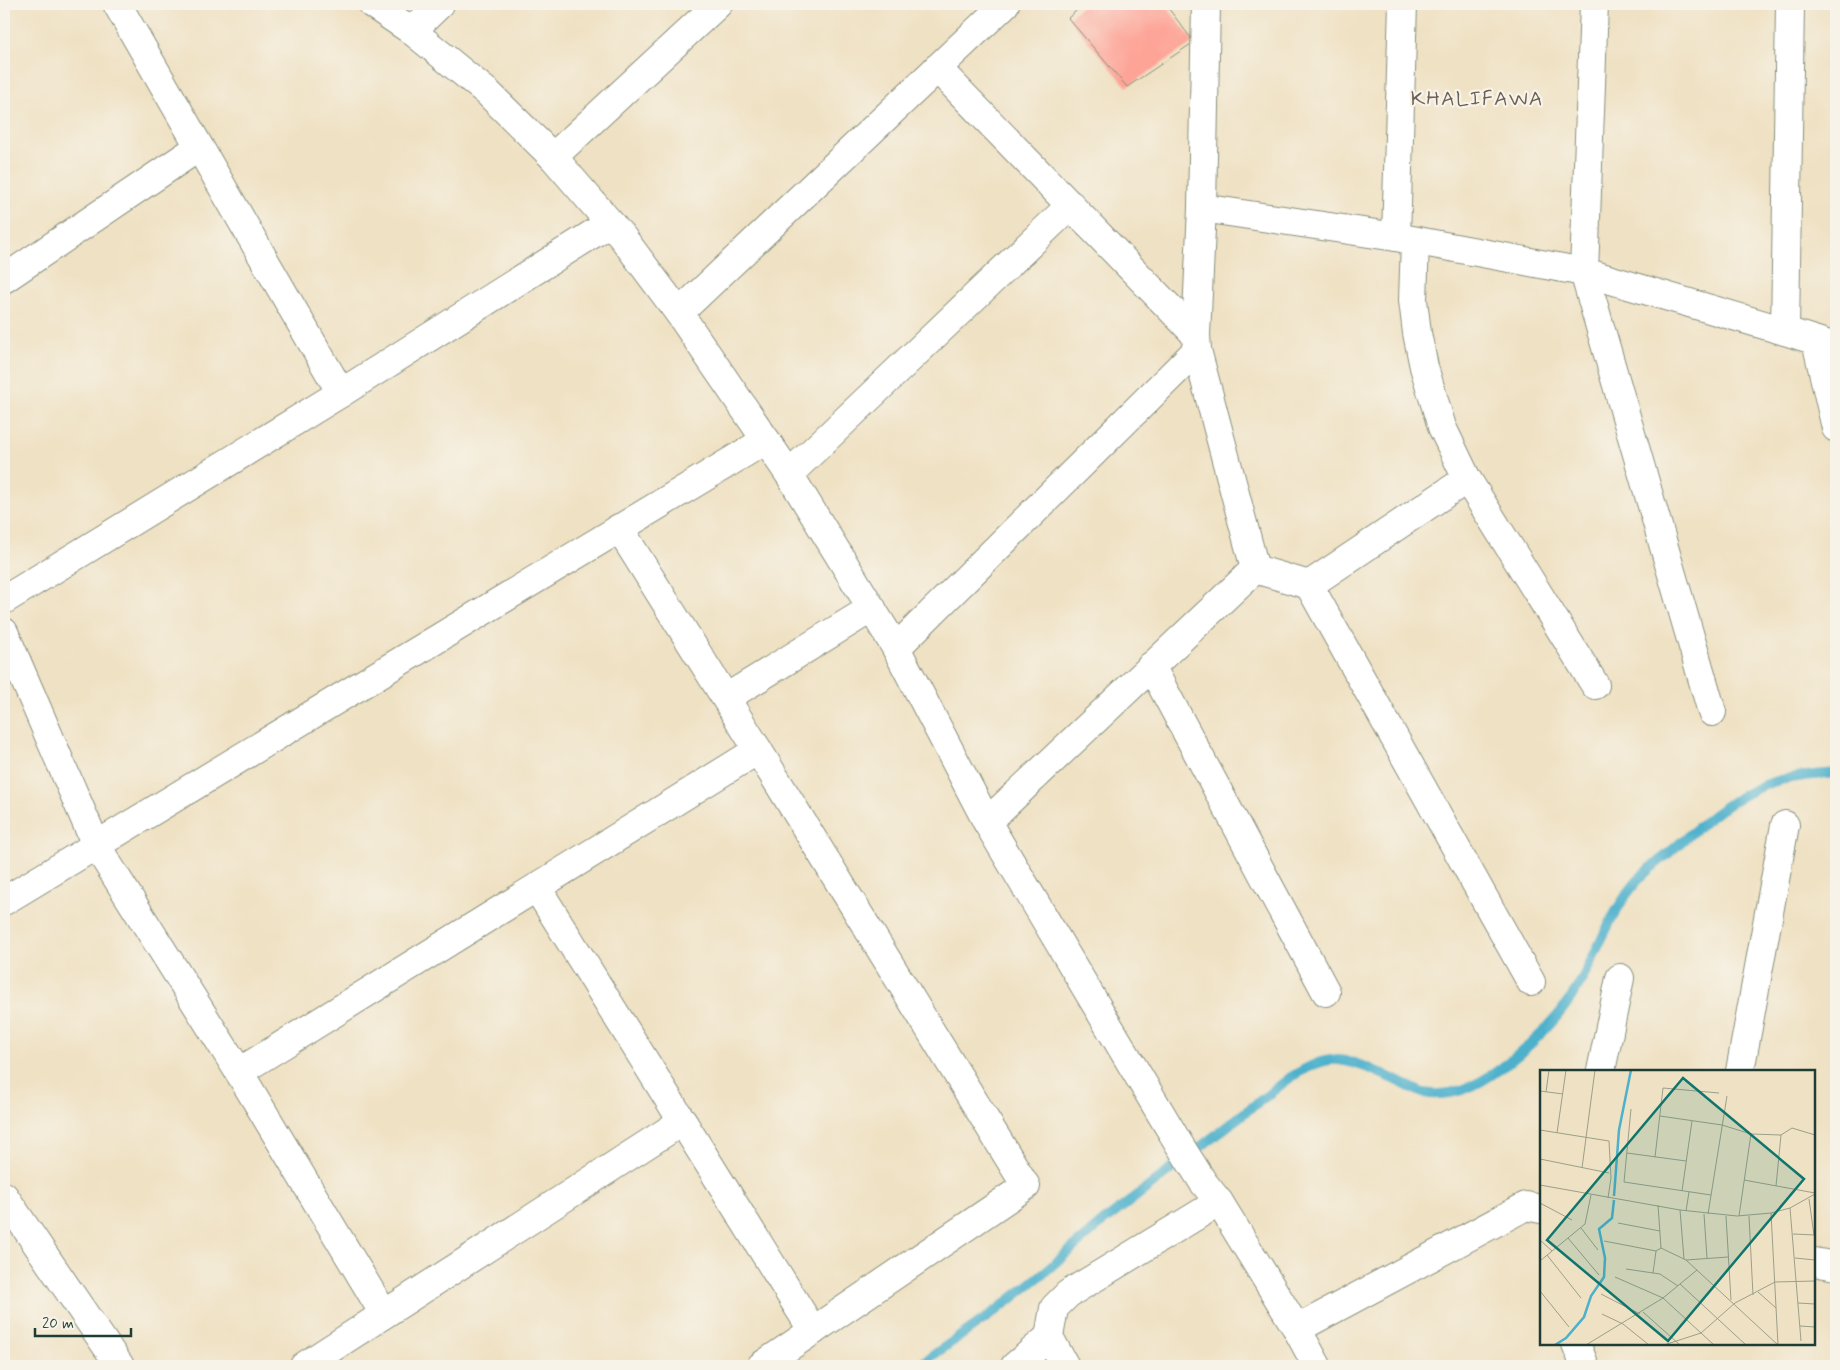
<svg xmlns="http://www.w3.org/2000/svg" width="1840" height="1370" viewBox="0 0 1840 1370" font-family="Mynerve,sans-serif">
  <rect width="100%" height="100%" fill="#f7f3e8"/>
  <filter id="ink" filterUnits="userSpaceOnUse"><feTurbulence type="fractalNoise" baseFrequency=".02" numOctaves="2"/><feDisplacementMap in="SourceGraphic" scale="10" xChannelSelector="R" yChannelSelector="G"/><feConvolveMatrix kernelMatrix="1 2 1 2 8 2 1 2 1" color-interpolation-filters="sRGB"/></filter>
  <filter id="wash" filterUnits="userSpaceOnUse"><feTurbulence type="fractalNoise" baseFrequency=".0096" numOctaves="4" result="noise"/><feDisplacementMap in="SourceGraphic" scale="20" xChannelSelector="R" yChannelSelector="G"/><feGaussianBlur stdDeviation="1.12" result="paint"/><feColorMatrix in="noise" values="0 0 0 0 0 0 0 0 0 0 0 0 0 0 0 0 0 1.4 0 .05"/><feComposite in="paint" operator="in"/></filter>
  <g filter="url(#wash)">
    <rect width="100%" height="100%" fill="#efe1c3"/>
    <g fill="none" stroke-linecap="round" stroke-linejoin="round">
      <path stroke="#4db1cc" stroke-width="10" d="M918,1366L997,1310L1040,1276L1103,1222L1291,1077C1303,1070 1316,1062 1330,1060C1355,1057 1399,1083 1423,1093C1452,1098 1477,1086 1500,1069C1531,1046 1558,1021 1577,988C1598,952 1610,911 1639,879C1648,869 1660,861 1670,852C1700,825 1733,795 1773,782C1793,776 1815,775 1836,773"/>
    </g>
    <g id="blocks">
      <path fill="#fda497" d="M1084,4H1165L1194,42L1127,87L1068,18Z"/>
    </g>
  </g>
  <g filter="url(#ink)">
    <use href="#blocks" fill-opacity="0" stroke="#878f7c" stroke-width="1"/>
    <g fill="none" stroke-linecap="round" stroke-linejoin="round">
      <defs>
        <g id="street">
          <path d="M117,4L341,393"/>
          <path d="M372,4L412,31L488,93L553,157L623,238L679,313L789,474L896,648L987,822L1179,1144L1203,1182L1219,1202L1297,1329L1317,1366"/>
          <path d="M1594,4L1584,272L1712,712"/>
          <path d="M412,31L440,4"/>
          <path d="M937,68L1196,335"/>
          <path d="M553,157L718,4"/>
          <path d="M1202,208L1396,237L1584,272L1785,331L1836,347"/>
          <path d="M1396,237L1403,4"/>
          <path d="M1415,241L1413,300L1417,333L1424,367L1442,427L1467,479L1595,685"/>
          <path d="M4,279L199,147"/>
          <path d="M679,313L1005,4"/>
          <path d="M1785,331L1790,4"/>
          <path d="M1816,341L1836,428"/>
          <path d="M789,474L1071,205"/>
          <path d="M619,528L758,750L1026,1186L761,1366"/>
          <path d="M1255,569L1309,585L1531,982"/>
          <path d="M1309,585L1467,479"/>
          <path d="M4,600L341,393L610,223"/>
          <path d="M4,632L96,845L239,1072L384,1314"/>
          <path d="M896,648L1197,350"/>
          <path d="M1151,666L1326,992"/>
          <path d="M726,698L872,608"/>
          <path d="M987,822L1255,569L1197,350L1196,335L1202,208L1206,4"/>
          <path d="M537,888L813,1331"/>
          <path d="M4,901L766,440"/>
          <path d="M1601,1071L1620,978"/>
          <path d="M1740,1071L1785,825"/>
          <path d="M239,1072L758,750"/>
          <path d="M4,1196L120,1366"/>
          <path d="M1814,1262L1836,1266"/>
          <path d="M1297,1329L1526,1206L1541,1209"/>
          <path d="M1576,1344L1585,1366"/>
          <path d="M304,1366L683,1121"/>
          <path d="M1015,1366L1049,1337"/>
          <path d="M1065,1366L1049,1337L1054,1308L1068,1294L1219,1202"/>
        </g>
      </defs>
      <use href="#street" stroke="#878f7c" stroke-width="30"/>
      <use href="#street" stroke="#fff" stroke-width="28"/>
    </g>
  </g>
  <g text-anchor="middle" stroke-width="4.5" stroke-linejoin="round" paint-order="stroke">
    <g font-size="21" letter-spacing="1" fill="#6d6157" stroke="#f7f3e8">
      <text x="1477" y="105">KHALIFAWA</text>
    </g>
  </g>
  <g transform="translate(1540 1070)">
    <rect width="275" height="275" fill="#efe1c3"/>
    <path fill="none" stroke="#4db1cc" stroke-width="2.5" d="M74,126L79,60L91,0M15,275L26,268L44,247L51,226L64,207L65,188L59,159L72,148L74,130"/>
    <path fill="none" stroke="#9c9f8a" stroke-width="1" d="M0,21L23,24M6,22L9,0M91,39L84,112L171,125M120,46L182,55L211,64L241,65L252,58L275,65M0,60L69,71L71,108L68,128M17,63L26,0M87,83L146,91M115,87L123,18L179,23M0,89L69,103M42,98L55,0M204,110L275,123M0,115L140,140L197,146L231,143L250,138L275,124M236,116L241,65M142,121L152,51M269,129L274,165M0,133L32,150M118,135L121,178L146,190L238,275M250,138L261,271M140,140L144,189M146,141L149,122M231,143L238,275M164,144L167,188M168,144L187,26M186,146L191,230M199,146L211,64M209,146L213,225M78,153L120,161M41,158L58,180M253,164L275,165M28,168L59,205M0,170L12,181M64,171L116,181L121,178M7,185L41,228M255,188L275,190M146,190L188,187M0,191L45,154L51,125M86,199L120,204L138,216M113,203L116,181M75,207L123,228L174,275M140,214L206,275M0,221L29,257M218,222L236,238M61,224L100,244M258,233L275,234M103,242L140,275M62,244L83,254L109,275M260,256L275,257M46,275L123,228L157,200M124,275L161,263L195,233L235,212L275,211"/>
    <path fill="#0f766e" fill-opacity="0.15" stroke="#0f766e" stroke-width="2.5" d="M143,8L264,109L128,271L7,170Z"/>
    <rect width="275" height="275" fill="none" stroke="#1f3d34" stroke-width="2.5"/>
  </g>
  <rect width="1840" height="1370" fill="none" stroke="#f7f3e8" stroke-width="20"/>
  <path d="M35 1328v8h96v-8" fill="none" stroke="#1f3d34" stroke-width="2.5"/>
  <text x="42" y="1328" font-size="15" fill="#1f3d34" stroke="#f7f3e8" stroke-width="4" paint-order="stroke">20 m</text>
</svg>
